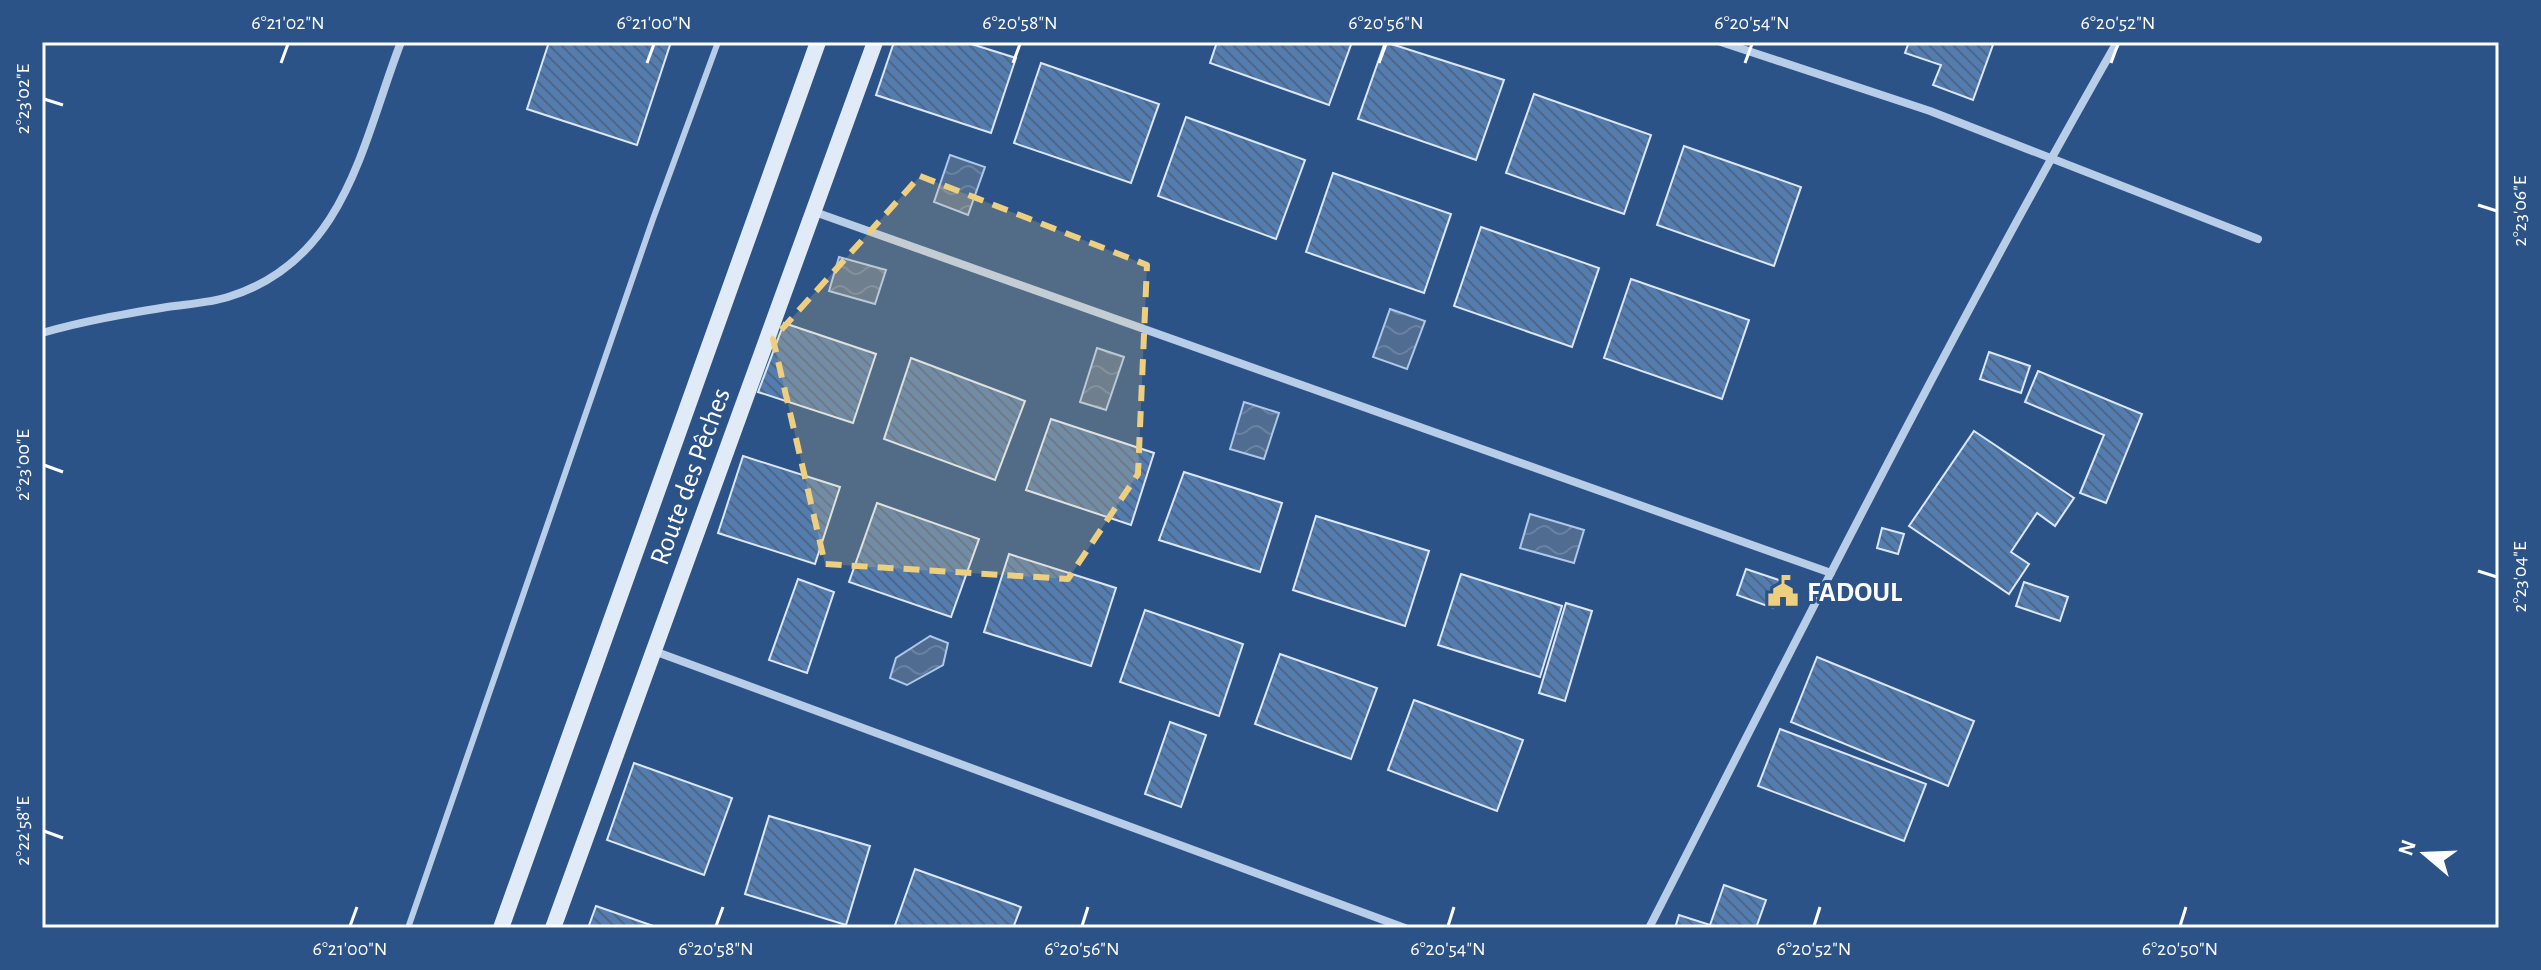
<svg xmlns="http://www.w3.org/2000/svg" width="2541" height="970" viewBox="0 0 2541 970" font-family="'Alegreya Sans',sans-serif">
  <defs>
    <pattern id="water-waves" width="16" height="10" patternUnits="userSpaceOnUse" patternTransform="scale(2)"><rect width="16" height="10" fill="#506c91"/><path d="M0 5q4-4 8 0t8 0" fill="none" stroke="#6a82a2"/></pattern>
    <pattern id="building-back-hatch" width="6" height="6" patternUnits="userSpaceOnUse" patternTransform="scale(2)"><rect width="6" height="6" fill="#537caf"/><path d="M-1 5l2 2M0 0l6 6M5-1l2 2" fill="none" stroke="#506682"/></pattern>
  </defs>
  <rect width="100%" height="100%" fill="#2b5388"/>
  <g fill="url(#water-waves)" stroke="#adc8e8" stroke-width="2">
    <path d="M950,155L985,167L968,215L934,202Z"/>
    <path d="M839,257L886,270L875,304L829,291Z"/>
    <path d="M1390,309L1425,321L1407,369L1373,357Z"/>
    <path d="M1097,348L1124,357L1106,410L1080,402Z"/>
    <path d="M1244,402L1279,413L1264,459L1230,449Z"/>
    <path d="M1530,514L1584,530L1574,563L1520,548Z"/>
    <path d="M930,636L948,643L943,665L907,685L890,678L896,658Z"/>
  </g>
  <g fill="url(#building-back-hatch)" stroke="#dbe7f7" stroke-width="2">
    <path d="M549,42H671L637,145L527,109Z"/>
    <path d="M894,42H965L1016,58L991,133L876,95Z"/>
    <path d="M1217,42H1352L1329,105L1210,63Z"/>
    <path d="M1385,42L1504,80L1476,160L1358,119Z"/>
    <path d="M1909,42H1994L1973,100L1933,85L1941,65L1905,53Z"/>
    <path d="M1041,63L1159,104L1131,183L1014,143Z"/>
    <path d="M1534,94L1651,135L1624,214L1506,173Z"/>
    <path d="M1186,117L1305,160L1276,239L1158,196Z"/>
    <path d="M1684,146L1801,187L1774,266L1657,225Z"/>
    <path d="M1333,173L1451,214L1424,293L1306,252Z"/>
    <path d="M1481,227L1599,268L1572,347L1454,306Z"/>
    <path d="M1631,279L1749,320L1722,399L1604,358Z"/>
    <path d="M784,323L876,354L853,423L758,392Z"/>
    <path d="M1989,352L2030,366L2021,393L1980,379Z"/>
    <path d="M911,358L1025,401L995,480L884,439Z"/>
    <path d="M2038,371L2142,414L2106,503L2080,493L2104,435L2025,402Z"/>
    <path d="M1051,419L1154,453L1131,525L1026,490Z"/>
    <path d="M1974,431L2074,498L2055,526L2037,513L2011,552L2029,564L2009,594L1909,526Z"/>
    <path d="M743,456L840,487L815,564L718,533Z"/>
    <path d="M1184,472L1282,503L1260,572L1159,540Z"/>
    <path d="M877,503L979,539L951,617L849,582Z"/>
    <path d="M1316,516L1429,551L1405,626L1293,590Z"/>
    <path d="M1882,528L1904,534L1898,554L1877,548Z"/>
    <path d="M1009,554L1116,588L1091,666L984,632Z"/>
    <path d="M1746,569L1782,581L1773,608L1737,595Z"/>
    <path d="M1461,574L1562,606L1540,677L1438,645Z"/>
    <path d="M798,579L834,592L807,673L769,660Z"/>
    <path d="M2024,582L2068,597L2060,621L2016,606Z"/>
    <path d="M1566,603L1592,611L1565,701L1539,693Z"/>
    <path d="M1145,610L1243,644L1219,716L1120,682Z"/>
    <path d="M1280,654L1377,688L1351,759L1255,724Z"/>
    <path d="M1817,657L1974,721L1948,786L1791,722Z"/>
    <path d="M1414,700L1523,740L1497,811L1388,770Z"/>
    <path d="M1170,722L1206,735L1181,807L1145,794Z"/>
    <path d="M1780,729L1926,784L1904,841L1758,786Z"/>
    <path d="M634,763L732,798L704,875L607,840Z"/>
    <path d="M769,816L870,846L846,925L745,894Z"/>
    <path d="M915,869L1021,907L1013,928H894Z"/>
    <path d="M1724,885L1766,900L1756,928H1675L1679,915L1710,925Z"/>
    <path d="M596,906L659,928H588Z"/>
  </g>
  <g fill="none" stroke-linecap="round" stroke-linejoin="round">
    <path stroke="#b8cde8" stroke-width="6" d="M408,928L653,219L718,42"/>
    <g stroke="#b8cde8" stroke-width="8">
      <path d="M1721,42L1930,111L2258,239"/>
      <path d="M812,211L1831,573"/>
      <path d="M42,333C83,321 125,314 167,307C187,304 209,303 228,297C346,261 362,143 401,42"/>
      <path d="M654,651L1405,928"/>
      <path d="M1649,928C1801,631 1951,332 2117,42"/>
    </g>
    <g stroke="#e1ebf8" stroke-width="16">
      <path d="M501,928L818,42"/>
      <path d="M553,928L875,42"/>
    </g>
  </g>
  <path fill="#eecf80" fill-opacity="0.2" stroke="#eecf80" stroke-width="6" stroke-dasharray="16 10" stroke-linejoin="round" d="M920,176L1147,265L1138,474L1068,579L825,564L773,339Z"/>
  <path fill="none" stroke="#fff" stroke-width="3" d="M281,63L288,44M647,63L654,44M1013,63L1020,44M1379,63L1386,44M1745,63L1752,44M2111,63L2118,44M44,99L63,105M2478,205L2497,211M44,465L63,472M2478,571L2497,577M44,831L63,838M350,926L357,907M716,926L723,907M1082,926L1088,907M1448,926L1454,907M1814,926L1820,907M2180,926L2186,907"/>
  <defs>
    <symbol id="civic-bare" viewBox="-9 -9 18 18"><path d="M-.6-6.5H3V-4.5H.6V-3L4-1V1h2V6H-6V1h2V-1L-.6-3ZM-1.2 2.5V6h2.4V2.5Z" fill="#eecf80" stroke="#2b5388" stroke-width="2.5" paint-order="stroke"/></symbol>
  </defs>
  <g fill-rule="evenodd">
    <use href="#civic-bare" x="1761" y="569" width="44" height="44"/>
  </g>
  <g text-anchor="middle" stroke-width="6" stroke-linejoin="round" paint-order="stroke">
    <g font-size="28" fill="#fff" stroke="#2b5388">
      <text transform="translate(689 476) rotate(-70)" y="10">Route des Pêches</text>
    </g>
    <g font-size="28" font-weight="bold" fill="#fff" stroke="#2b5388" text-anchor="start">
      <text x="1807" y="601">FADOUL</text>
    </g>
  </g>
  <rect width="2541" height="970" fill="none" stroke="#2b5388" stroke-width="88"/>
  <g transform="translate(2425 854) rotate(289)" stroke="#2b5388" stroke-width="6" paint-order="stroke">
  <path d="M0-6L14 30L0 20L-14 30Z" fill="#ffffff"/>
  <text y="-12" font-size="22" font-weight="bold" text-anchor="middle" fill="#ffffff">N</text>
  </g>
  <rect x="44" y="44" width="2453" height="882" fill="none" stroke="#fff" stroke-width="3"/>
  <g font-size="20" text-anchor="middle" fill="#fff">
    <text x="288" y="29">6°21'02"N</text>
    <text x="654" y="29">6°21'00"N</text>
    <text x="1020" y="29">6°20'58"N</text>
    <text x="1386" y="29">6°20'56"N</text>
    <text x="1752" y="29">6°20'54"N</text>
    <text x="2118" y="29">6°20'52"N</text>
    <text transform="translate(22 99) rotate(-90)" y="7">2°23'02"E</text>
    <text transform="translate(2519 211) rotate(-90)" y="7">2°23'06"E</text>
    <text transform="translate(22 465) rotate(-90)" y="7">2°23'00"E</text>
    <text transform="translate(2519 577) rotate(-90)" y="7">2°23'04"E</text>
    <text transform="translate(22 831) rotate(-90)" y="7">2°22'58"E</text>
    <text x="350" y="955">6°21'00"N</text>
    <text x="716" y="955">6°20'58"N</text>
    <text x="1082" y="955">6°20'56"N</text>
    <text x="1448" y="955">6°20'54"N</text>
    <text x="1814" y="955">6°20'52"N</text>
    <text x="2180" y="955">6°20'50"N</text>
  </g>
</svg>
